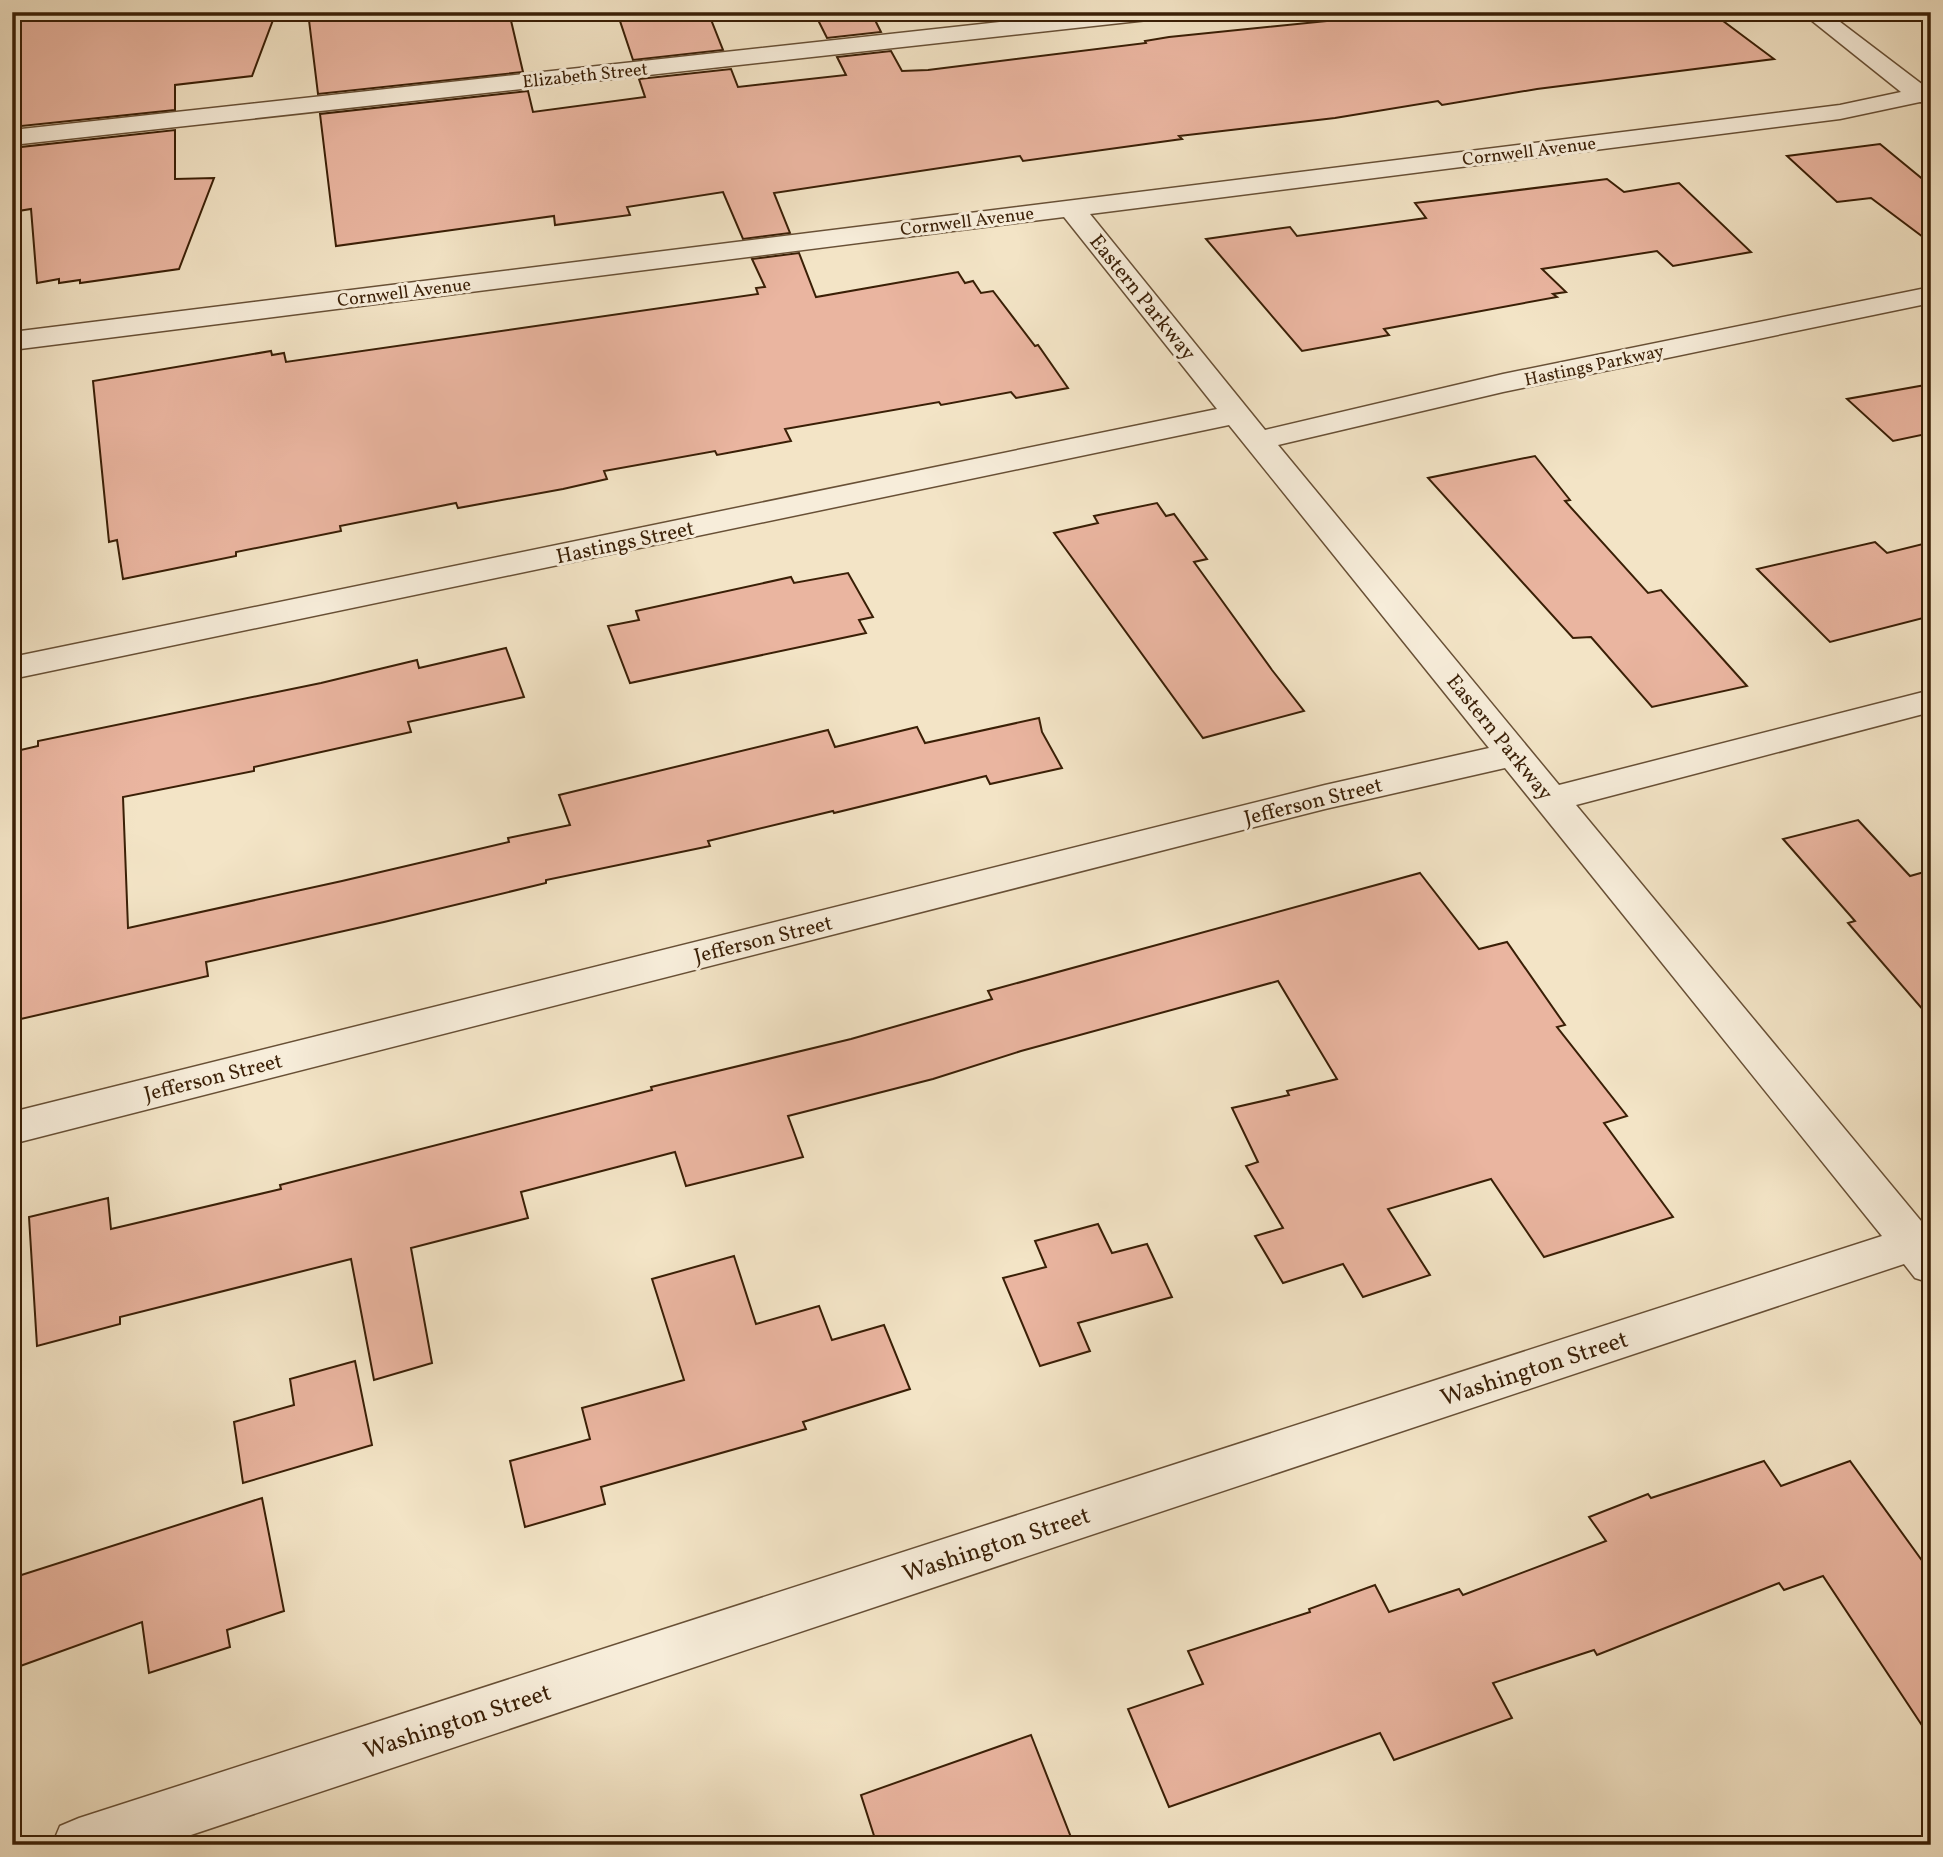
<svg xmlns="http://www.w3.org/2000/svg" width="1943" height="1857" viewBox="0 0 1943 1857" font-family="Vollkorn,serif">
  <rect width="100%" height="100%" fill="#f3e4c6"/>
  <filter id="stains"><feTurbulence type="fractalNoise" baseFrequency=".00286" numOctaves="4"/><feColorMatrix values="0 0 0 0 .2 0 0 0 0 .09 0 0 0 0 .02 0 0 0 .5 -.17"/></filter>
  <radialGradient id="worn" r=".72"><stop offset=".6" stop-color="#630" stop-opacity="0"/><stop offset="1" stop-color="#630" stop-opacity=".3"/></radialGradient>
  <g fill="#eab5a0" stroke="#3a1f06" stroke-width="2">
    <path d="M64,12H276L252,76L175,85V110L12,127V22Z"/>
    <path d="M308,12H509L523,72L318,94Z"/>
    <path d="M678,12H708L723,50L633,60L619,18Z"/>
    <path d="M814,12H871L881,32L827,38Z"/>
    <path d="M1416,12H1711L1774,59L1537,89L1442,105L1438,101L1335,118L1179,136L1182,139L1023,161L1020,156L774,193L790,233L743,239L723,192L627,207L630,215L555,225L554,216L336,246L320,114L528,91L533,112L645,97L639,79L731,69L738,87L846,75L837,57L891,51L902,71L928,70L1146,43L1145,41L1169,37Z"/>
    <path d="M175,130V179L214,178L179,269L80,283V280L59,283V279L37,283L31,209L12,212V148Z"/>
    <path d="M1880,144L1931,186V243L1871,198L1837,202L1787,156Z"/>
    <path d="M1607,179L1624,192L1679,183L1751,252L1673,266L1657,251L1542,269L1566,292L1553,294L1557,297L1384,329L1389,335L1302,351L1206,239L1290,227L1297,236L1426,218L1415,203Z"/>
    <path d="M799,253L816,297L958,272L965,283L973,281L981,293L993,291L1035,346L1038,345L1068,388L1016,398L1011,392L941,405L939,402L785,429L791,441L717,455L715,451L604,471L607,479L563,489L458,508L456,503L340,526L341,531L236,552V556L123,579L117,540L109,542L93,381L271,351L272,355L284,353L286,362L758,294L756,288L765,287L752,259Z"/>
    <path d="M1931,384V433L1893,441L1847,399Z"/>
    <path d="M1535,456L1570,500L1565,501L1648,593L1661,590L1747,686L1652,707L1591,637L1573,638L1428,478Z"/>
    <path d="M1157,503L1166,516L1174,514L1207,559L1194,562L1272,670L1304,711L1203,738L1054,533L1098,523L1094,516Z"/>
    <path d="M1875,542L1887,553L1931,542V616L1830,642L1757,569Z"/>
    <path d="M848,573L873,617L859,620L866,633L630,683L608,626L639,620L636,611L791,577L794,583Z"/>
    <path d="M506,648L524,697L408,722L411,732L254,767V771L123,797L128,928L342,881L509,842L508,838L570,825L559,795L828,730L835,747L917,727L925,743L1039,718L1042,732L1062,768L990,784L986,776L834,813L833,811L708,841L710,846L546,880V883L384,922L206,962L208,976L12,1021V752L38,746V741L321,683L417,660L419,668Z"/>
    <path d="M1858,820L1910,876L1931,870V1019L1848,923L1855,921L1783,839Z"/>
    <path d="M1420,873L1479,949L1507,942L1565,1025L1557,1027L1627,1116L1604,1123L1673,1217L1544,1257L1491,1179L1388,1209L1430,1275L1363,1297L1343,1264L1283,1283L1255,1236L1283,1228L1246,1166L1258,1162L1232,1108L1289,1095L1287,1091L1337,1079L1278,981L1021,1051L933,1079L788,1116L803,1157L686,1186L675,1152L521,1192L528,1218L411,1248L432,1363L374,1380L351,1259L120,1317V1324L37,1346L29,1217L108,1198L111,1229L281,1189L280,1185L652,1090L651,1087L851,1039L992,999L988,991Z"/>
    <path d="M1098,1224L1112,1253L1147,1244L1172,1297L1078,1323L1090,1351L1040,1366L1003,1278L1046,1267L1035,1241Z"/>
    <path d="M734,1256L756,1324L819,1306L832,1340L884,1325L910,1389L803,1422L806,1429L601,1487L605,1504L525,1527L510,1461L590,1439L582,1408L684,1380L652,1279Z"/>
    <path d="M355,1361L372,1445L243,1483L234,1422L294,1405L290,1379Z"/>
    <path d="M1764,1461L1781,1486L1850,1461L1931,1573V1739L1823,1576L1784,1590L1779,1583L1597,1655L1594,1650L1493,1683L1512,1718L1394,1760L1380,1733L1169,1807L1128,1709L1203,1684L1188,1651L1310,1612L1309,1609L1375,1585L1389,1612L1459,1589L1463,1595L1606,1541L1589,1517L1648,1494L1651,1498Z"/>
    <path d="M262,1498L284,1611L227,1630L230,1647L149,1673L142,1622L12,1669V1578Z"/>
    <path d="M1031,1735L1074,1845H877L861,1795Z"/>
  </g>
  <g fill="none" stroke-linecap="round" stroke-linejoin="round">
    <defs>
      <g id="minor">
        <path d="M1092,12H1168L1165,17L1157,19L12,145V130Z"/>
        <path d="M1801,12H1827L1927,88L1931,89V103L1920,102L1840,119L1090,214L1265,430L1503,374L1931,287V303L1503,392L1278,445L1559,785L1931,690V712L1576,805L1931,1233V1283L1915,1278L1904,1264L161,1845H52L60,1826L79,1818L1882,1236L1505,768L1325,809L12,1144V1112L1325,785L1489,748L1229,425L12,679V657L1217,409L1064,217L12,350V332L1840,105L1901,92Z"/>
      </g>
    </defs>
    <use href="#minor" stroke="#685036" stroke-width="3"/>
    <use href="#minor" fill="#f7edda" fill-rule="evenodd"/>
  </g>
  <g text-anchor="middle" stroke-width="6" stroke-linejoin="round" paint-order="stroke">
    <g font-size="18" fill="#3a1f06" stroke="#f7edda">
      <text transform="translate(585 75) rotate(-6)" y="6">Elizabeth Street</text>
      <text transform="translate(1529 151) rotate(-7)" y="6">Cornwell Avenue</text>
      <text transform="translate(967 221) rotate(-7)" y="6">Cornwell Avenue</text>
      <text transform="translate(404 292) rotate(-7)" y="6">Cornwell Avenue</text>
      <text transform="translate(1594 365) rotate(-12)" y="6">Hastings Parkway</text>
    </g>
    <g font-size="21" fill="#3a1f06" stroke="#f7edda">
      <text transform="translate(1143 297) rotate(51)" y="7">Eastern Parkway</text>
      <text transform="translate(625 542) rotate(-12)" y="7">Hastings Street</text>
      <text transform="translate(1500 737) rotate(51)" y="7">Eastern Parkway</text>
      <text transform="translate(1313 801) rotate(-14)" y="7">Jefferson Street</text>
      <text transform="translate(763 939) rotate(-14)" y="7">Jefferson Street</text>
      <text transform="translate(213 1077) rotate(-14)" y="7">Jefferson Street</text>
    </g>
    <g font-size="24" fill="#3a1f06" stroke="#f7edda">
      <text transform="translate(1534 1368) rotate(-18)" y="8">Washington Street</text>
      <text transform="translate(996 1544) rotate(-18)" y="8">Washington Street</text>
      <text transform="translate(457 1721) rotate(-18)" y="8">Washington Street</text>
    </g>
  </g>
  <rect width="1943" height="1857" fill="none" stroke="#f3e4c6" stroke-width="42"/>
  <rect x="14" y="14" width="1915" height="1829" fill="none" stroke="#3a1f06" stroke-width="3.5"/>
  <rect x="21" y="21" width="1901" height="1815" fill="none" stroke="#3a1f06" stroke-width="2"/>
  <rect width="100%" height="100%" filter="url(#stains)"/>
  <rect width="100%" height="100%" fill="url(#worn)"/>
</svg>
